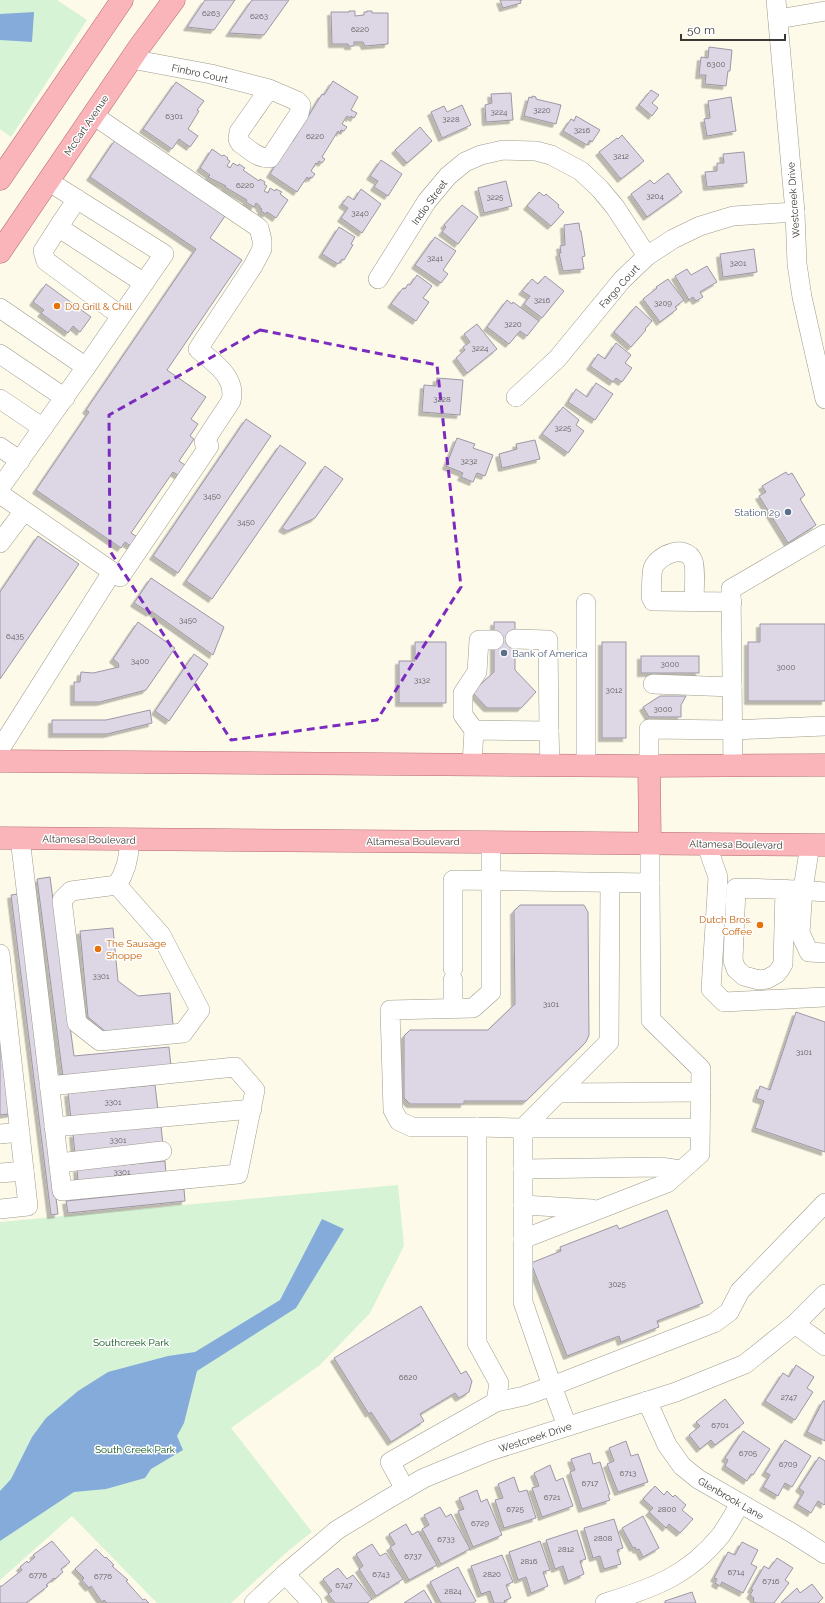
<svg xmlns="http://www.w3.org/2000/svg" width="825" height="1603" viewBox="0 0 825 1603" font-family="Raleway,sans-serif">
  <defs>
    <filter id="shadow"><feDropShadow dx="-3.5" dy="3.5" stdDeviation="0" flood-color="#0004"/></filter>
  </defs>
  <rect width="100%" height="100%" fill="#fdfaea"/>
  <g fill="#d6f3d6">
    <path d="M0,0H57L87,20L11,137L0,129Z"/>
    <path d="M398,1185L404,1246L370,1313L320,1365L231,1428L312,1532L288,1551L231,1603H157L72,1516L0,1580V1222Z"/>
  </g>
  <g fill="#85abdb">
    <path d="M34,12L32,42L0,40V14Z"/>
    <path d="M322,1219L344,1229L296,1308L197,1371L184,1423L177,1436L183,1450L151,1469L145,1478L106,1489L74,1492L0,1541V1491L11,1479L32,1437L46,1418L78,1391L108,1372L168,1356L195,1352L280,1300Z"/>
  </g>
  <g fill="#dcd6e5" stroke="#9d97a5" filter="url(#shadow)">
    <path d="M205,0H235L214,30L187,27Z"/>
    <path d="M252,0H289L264,35L229,33Z"/>
    <path d="M500,0H522L520,1L521,3L503,8Z"/>
    <path d="M349,11H355V16L364,15V12H367V11H372V13H388V44L365,46L363,42H354V46H348V44H332L331,12H349Z"/>
    <path d="M709,47L732,50L730,71H728L726,86L705,84L706,75H699L701,57L708,58Z"/>
    <path d="M333,81L358,97L351,110L357,113L354,118L351,116L350,118L347,116L342,124L347,127L344,131L341,130L340,133L338,131L322,157L325,159L322,163L319,161L317,164L316,163L311,171L315,174L312,178L310,177L309,179L307,177L297,192L270,174L291,140L293,141L322,94L324,95Z"/>
    <path d="M176,82L204,101L197,110L199,111L188,129L198,136L190,147L179,139L172,149L143,129Z"/>
    <path d="M651,90L659,95L652,103L658,108L652,116L639,105Z"/>
    <path d="M511,93L513,120L486,122L485,105L492,103L491,94Z"/>
    <path d="M532,96L536,97V99L561,105L556,124L524,116L529,97L532,98Z"/>
    <path d="M731,97L736,131L707,136L704,119L710,118L708,101Z"/>
    <path d="M462,105L471,125L442,138L431,112L444,106L447,112Z"/>
    <path d="M576,116L600,130L592,142L590,140L587,145L563,131L571,119L574,121Z"/>
    <path d="M420,127L432,141L407,163L395,150Z"/>
    <path d="M622,135L644,161L621,179L599,152L617,138L618,139Z"/>
    <path d="M115,140L225,216L210,238L242,260L167,370L206,397L191,419L198,424L190,436L194,439L179,461L188,467L181,477L173,472L131,533L139,538L132,547L125,542L121,548L36,490L89,412L86,410L196,249L90,177Z"/>
    <path d="M212,149L222,156L224,155L228,158L227,159L230,161L227,166L230,168L233,163L238,166L239,164L245,168L243,170L259,181L260,179L265,182L264,184L267,186L264,191L268,193L270,188L275,191L276,189L282,192L280,194L288,200L276,218L267,212L266,214L261,211L262,209L260,208V206L256,203L254,207L246,202L247,200L225,187L226,186L208,177L210,175L200,168Z"/>
    <path d="M744,152L747,183L707,187L705,172L717,171V163H724L723,154Z"/>
    <path d="M381,160L402,174L388,196L374,187L378,181L370,176Z"/>
    <path d="M668,173L682,192L647,217L631,194L650,180L654,184Z"/>
    <path d="M506,181L512,206L484,213L478,188Z"/>
    <path d="M361,189L381,204L362,233L341,218L348,208L342,204L348,196L354,200Z"/>
    <path d="M539,192L544,196L546,194L559,205L558,207L564,212L551,226L527,206Z"/>
    <path d="M462,205L478,217L458,244L442,232L446,227L444,225Z"/>
    <path d="M579,223L580,231H581L585,256L582,257L584,269L563,271L559,253H561L560,246L565,245L564,225Z"/>
    <path d="M339,227L355,237L351,244L353,245L344,260L342,259L338,264L322,254Z"/>
    <path d="M435,237L456,251L443,270L448,274L441,283L415,265Z"/>
    <path d="M754,249L757,272L723,277L720,254Z"/>
    <path d="M707,266L717,282L700,292L703,297L696,301L693,297L689,300L675,276L687,269L691,275Z"/>
    <path d="M417,275L432,286L423,298L429,302L416,321L391,304L403,288L405,289L408,284L410,285Z"/>
    <path d="M545,276L564,291L542,318L524,304L530,296L522,291L532,279L538,284Z"/>
    <path d="M668,279L684,300L675,307L677,309L660,322L643,299L657,288L656,287Z"/>
    <path d="M46,284L91,317L80,332L73,326L68,333L41,313L44,310L33,302Z"/>
    <path d="M507,300L512,304L513,302L539,321L527,336L520,331L509,344L487,327Z"/>
    <path d="M636,306L652,321L645,329L646,330L631,347L614,332Z"/>
    <path d="M477,324L497,349L467,373L456,358L465,350L463,347L470,342L464,334Z"/>
    <path d="M616,343L631,355L625,363L632,368L622,382L616,378L613,382L590,366L598,354L605,359Z"/>
    <path d="M437,378L463,380L460,415L422,412L424,385L436,386Z"/>
    <path d="M596,383L613,394L595,420L568,402L576,389L587,397Z"/>
    <path d="M563,407L579,420L576,425L584,431L568,453L542,434Z"/>
    <path d="M246,419L271,436L178,573L153,556Z"/>
    <path d="M457,438L475,444L473,448L493,455L485,476L477,473L473,482L461,477L463,473L446,466Z"/>
    <path d="M535,440L540,459L502,468L499,454L517,449L516,444Z"/>
    <path d="M280,445L306,463L212,599L186,581Z"/>
    <path d="M325,466L343,479L315,518L287,531L282,528Z"/>
    <path d="M786,472L788,475L792,473L805,495L800,499L816,525L788,543L759,496L766,492L762,486Z"/>
    <path d="M38,536L79,564L0,679V592Z"/>
    <path d="M151,578L224,627L213,655L151,611L150,613L134,603Z"/>
    <path d="M138,622L175,648L146,690L100,702H74V682H80L81,672L93,673L119,667L118,663L113,659Z"/>
    <path d="M494,622H515V670L536,692L521,708H487L472,692L494,672Z"/>
    <path d="M760,624H825V701H748V642H760Z"/>
    <path d="M415,642H446V703H399V661H415Z"/>
    <rect x="602" y="642" width="24" height="96"/>
    <path d="M194,654L208,664L169,721L155,711Z"/>
    <rect x="641" y="656" width="58" height="17"/>
    <path d="M660,696H686L681,705V717H649L643,707Z"/>
    <path d="M150,710L152,723L107,734H52V720H106Z"/>
    <path d="M50,877L74,1056L169,1047L171,1066L63,1077L37,879Z"/>
    <path d="M18,894L58,1214L51,1215L11,895Z"/>
    <path d="M520,905H584L588,912L589,1035L586,1042L526,1101H464V1104H410L404,1098V1036L410,1030H488L515,1004L514,911Z"/>
    <path d="M113,928L118,981L138,996L170,993L173,1025L106,1032L88,1017L80,931Z"/>
    <path d="M0,977L15,1113L0,1115Z"/>
    <path d="M796,1012L825,1022V1152L755,1128L764,1101L756,1098L760,1086L770,1090Z"/>
    <path d="M155,1085L158,1110L71,1119L68,1093Z"/>
    <path d="M161,1126L163,1145L75,1154L73,1134Z"/>
    <path d="M165,1161L166,1174L78,1182L77,1169Z"/>
    <path d="M184,1189L185,1201L68,1213L66,1201Z"/>
    <path d="M667,1210L703,1303L657,1321L659,1327L621,1342L619,1336L567,1356L531,1263L561,1251L560,1247L617,1225L619,1229Z"/>
    <path d="M421,1306L461,1374L466,1371L472,1381L469,1392L459,1398L455,1393L420,1414L424,1421L391,1442L371,1412L369,1414L334,1358Z"/>
    <path d="M796,1365L814,1377L807,1388L813,1392L795,1420L765,1401L783,1373L789,1377Z"/>
    <path d="M725,1399L744,1423L715,1445L711,1440L700,1449L689,1435L700,1426L696,1422Z"/>
    <path d="M823,1401H825V1441L807,1432Z"/>
    <path d="M743,1431L770,1449L753,1475L751,1474L747,1481L725,1466L728,1460L725,1458Z"/>
    <path d="M785,1440L811,1456L792,1487L785,1483L778,1496L763,1487L770,1475L765,1472Z"/>
    <path d="M626,1441L631,1456L638,1454L648,1482L618,1492L607,1464L614,1461L609,1448Z"/>
    <path d="M590,1453L593,1464L600,1462L610,1494L608,1495L610,1500L582,1509L570,1472L575,1470L571,1459Z"/>
    <path d="M819,1457L825,1461V1504L824,1505L818,1501L811,1513L797,1504L804,1492L799,1488Z"/>
    <path d="M550,1465L556,1481L563,1478L573,1506L542,1517L532,1488L539,1486L534,1473Z"/>
    <path d="M514,1477L519,1492L527,1490L536,1518L504,1528L495,1500L503,1498L498,1484Z"/>
    <path d="M655,1486L664,1495L667,1491L673,1497L675,1495L686,1505L682,1510L693,1519L680,1533L669,1524L666,1528L649,1512L653,1508L643,1499Z"/>
    <path d="M477,1490L481,1502L487,1499L502,1535L473,1547L458,1511L464,1509L459,1498Z"/>
    <path d="M440,1507L446,1517L451,1514L470,1549L441,1564L422,1529L429,1525L424,1515Z"/>
    <path d="M643,1516L659,1548L643,1557L639,1549L637,1550L635,1547L633,1548L622,1528Z"/>
    <path d="M614,1519L623,1548L617,1550L621,1564L604,1569L600,1556L593,1558L584,1528Z"/>
    <path d="M406,1524L412,1535L418,1531L437,1565L409,1580L390,1547L395,1544L389,1534Z"/>
    <path d="M577,1530L586,1559L580,1561L584,1574L568,1581L563,1566L555,1569L546,1540Z"/>
    <path d="M52,1541L70,1562L61,1569L63,1572L55,1579L54,1578L46,1585L48,1586L26,1603H0V1586H2L22,1570L20,1567L27,1561L28,1563L35,1557L33,1555Z"/>
    <path d="M540,1541L550,1570L543,1572L548,1586L531,1593L526,1577L518,1580L509,1552Z"/>
    <path d="M742,1542L758,1550L751,1564L757,1567L743,1593L722,1582L720,1586L715,1583L717,1579L714,1578L728,1552L735,1555Z"/>
    <path d="M372,1544L380,1556L386,1553L403,1579L376,1596L359,1569L363,1566L356,1554Z"/>
    <path d="M96,1549L105,1558L106,1557L114,1565L112,1566L128,1580L126,1581L143,1600L145,1599L149,1603H107L104,1600L102,1602L91,1586L89,1588L82,1580L84,1578L75,1569Z"/>
    <path d="M502,1555L513,1582L506,1585L511,1598L504,1601L505,1602L503,1603H494L490,1591L481,1594L471,1566Z"/>
    <path d="M777,1558L793,1568L785,1580L789,1583L774,1603H756L753,1601L754,1598L750,1595L753,1590L751,1589L764,1566L769,1569Z"/>
    <path d="M458,1567L476,1601L473,1603H441L430,1582Z"/>
    <path d="M338,1568L347,1579L353,1575L372,1599L367,1603H335L328,1594L332,1591L323,1579Z"/>
    <path d="M812,1584L823,1598L818,1603H781L797,1588L800,1593Z"/>
    <path d="M424,1590L432,1603H404Z"/>
    <path d="M692,1592L696,1603H665V1601Z"/>
  </g>
  <g fill="none" stroke-linecap="round" stroke-linejoin="round">
    <defs>
      <g id="minor">
        <path d="M776,0L795,212L797,264L802,297L825,399"/>
        <path d="M778,19L825,11"/>
        <path d="M131,59L211,74L269,89L297,101L301,105L299,114L270,158C258,159 249,149 240,143L238,139L239,132L269,89"/>
        <path d="M48,181L164,254L86,367"/>
        <path d="M77,199L61,223L64,231L144,283"/>
        <path d="M61,223L43,251L46,261L121,316"/>
        <path d="M378,279L427,201L448,176L465,162L481,155L503,150L536,151L551,155L581,171L600,189L615,207L647,256"/>
        <path d="M0,308L86,367L0,488"/>
        <path d="M0,354L65,398"/>
        <path d="M516,397L557,359L622,280L647,256L673,239L700,226L733,216L795,212"/>
        <path d="M0,399L43,428"/>
        <path d="M0,447L20,461"/>
        <path d="M0,494L120,577L209,446L204,442L231,401C237,377 214,363 198,349L253,266L262,249V240L259,228L93,115"/>
        <path d="M0,543L24,511"/>
        <path d="M694,602C694,593 696,567 693,561C686,543 658,555 653,568C651,576 652,588 651,597L653,601L732,602"/>
        <path d="M586,603V765"/>
        <path d="M515,639L548,640L549,731"/>
        <path d="M653,684L732,687"/>
        <path d="M474,730L463,715V693L477,672L479,640H494"/>
        <path d="M0,749L112,572"/>
        <path d="M472,765L474,730L549,731L550,765"/>
        <path d="M649,766V729L732,730L825,726"/>
        <path d="M733,766L731,589L825,534"/>
        <path d="M20,838C34,956 48,1074 62,1191L238,1174L255,1090L235,1067L49,1086"/>
        <path d="M491,842V992L473,1008L390,1010L393,1110L399,1121L412,1127H477V1343L499,1383L496,1402"/>
        <path d="M706,843L718,877L711,989L724,1002L825,997"/>
        <path d="M810,845L803,889L800,933L809,952L825,953"/>
        <path d="M117,885L161,935L200,1010L183,1033L100,1041L77,1023L62,900L71,891L117,885C126,871 130,856 129,839"/>
        <path d="M785,889L783,964L780,969L776,974L767,979L759,980L744,976L736,969L733,960L736,888C766,889 795,889 825,892"/>
        <path d="M0,954L28,1206L0,1209"/>
        <path d="M453,968V880L650,883V842"/>
        <path d="M453,1008V980"/>
        <path d="M558,1093L701,1092"/>
        <path d="M54,1127L252,1109"/>
        <path d="M477,1127L523,1128L609,1042L610,883"/>
        <path d="M0,1134L20,1132"/>
        <path d="M59,1163L162,1151"/>
        <path d="M523,1169L660,1167L681,1170"/>
        <path d="M0,1173L24,1171"/>
        <path d="M523,1205L592,1209"/>
        <path d="M523,1239L667,1183L700,1154L701,1069L651,1020L650,883"/>
        <path d="M795,1324L825,1346"/>
        <path d="M647,1401L667,1445L682,1466L698,1479L792,1533L825,1554"/>
        <path d="M567,1426L552,1386L714,1323L729,1312L740,1291L825,1203"/>
        <path d="M405,1489L390,1462L496,1402L524,1396L552,1386L523,1302V1128H700"/>
        <path d="M285,1574L312,1603"/>
        <path d="M254,1603L285,1574L337,1530L383,1502L424,1478L490,1451L676,1392L745,1364L795,1324L825,1294"/>
        <path d="M605,1603C653,1588 688,1576 721,1535C728,1525 734,1514 740,1504"/>
      </g>
      <g id="major">
        <path d="M0,179L122,0"/>
        <path d="M0,252L140,46L174,0"/>
        <path d="M0,761L649,766L825,765"/>
        <path d="M649,766L650,842"/>
        <path d="M0,838C275,842 550,841 825,845"/>
      </g>
    </defs>
    <use href="#minor" stroke="#9d9b8c" stroke-width="20"/>
    <use href="#major" stroke="#b56a6d" stroke-width="23"/>
    <use href="#minor" stroke="#fff" stroke-width="19"/>
    <use href="#major" stroke="#fab5ba" stroke-width="22"/>
  </g>
  <path fill="none" stroke="#7b2cbf" stroke-width="3" stroke-dasharray="8 5" stroke-linejoin="round" d="M260,330L437,365L461,587L377,720L231,740L110,551L109,415Z"/>
  <g fill="#e8710a" stroke="#fff" stroke-width="1.5">
    <circle cx="57" cy="306" r="4"/>
    <circle cx="760" cy="925" r="4"/>
    <circle cx="98" cy="949" r="4"/>
  </g>
  <g fill="#5c6f8a" stroke="#fff" stroke-width="1.5">
    <circle cx="788" cy="512" r="4"/>
    <circle cx="504" cy="653" r="4"/>
  </g>
  <g text-anchor="middle" stroke-width="3" stroke-linejoin="round" paint-order="stroke">
    <g font-size="8" fill="#626060">
      <text x="211" y="16">6263</text>
      <text x="259" y="19">6263</text>
      <text x="360" y="32">6220</text>
      <text x="716" y="67">6300</text>
      <text x="542" y="113">3220</text>
      <text x="499" y="115">3224</text>
      <text x="174" y="119">6301</text>
      <text x="451" y="122">3228</text>
      <text x="582" y="133">3216</text>
      <text x="315" y="139">6220</text>
      <text x="621" y="159">3212</text>
      <text x="245" y="188">6220</text>
      <text x="655" y="199">3204</text>
      <text x="495" y="200">3225</text>
      <text x="360" y="216">3240</text>
      <text x="435" y="261">3241</text>
      <text x="738" y="266">3201</text>
      <text x="542" y="303">3216</text>
      <text x="663" y="306">3209</text>
      <text x="513" y="327">3220</text>
      <text x="480" y="351">3224</text>
      <text x="442" y="402">3228</text>
      <text x="563" y="431">3225</text>
      <text x="469" y="464">3232</text>
      <text x="212" y="499">3450</text>
      <text x="246" y="525">3450</text>
      <text x="188" y="623">3450</text>
      <text x="15" y="639">6435</text>
      <text x="140" y="664">3400</text>
      <text x="670" y="667">3000</text>
      <text x="786" y="670">3000</text>
      <text x="422" y="683">3132</text>
      <text x="614" y="693">3012</text>
      <text x="663" y="712">3000</text>
      <text x="101" y="979">3301</text>
      <text x="551" y="1007">3101</text>
      <text x="804" y="1055">3101</text>
      <text x="113" y="1105">3301</text>
      <text x="118" y="1143">3301</text>
      <text x="122" y="1175">3301</text>
      <text x="617" y="1287">3025</text>
      <text x="408" y="1380">6620</text>
      <text x="789" y="1400">2747</text>
      <text x="720" y="1428">6701</text>
      <text x="748" y="1456">6705</text>
      <text x="788" y="1467">6709</text>
      <text x="628" y="1476">6713</text>
      <text x="590" y="1486">6717</text>
      <text x="552" y="1500">6721</text>
      <text x="515" y="1512">6725</text>
      <text x="667" y="1512">2800</text>
      <text x="480" y="1526">6729</text>
      <text x="603" y="1541">2808</text>
      <text x="446" y="1542">6733</text>
      <text x="566" y="1552">2812</text>
      <text x="413" y="1559">6737</text>
      <text x="529" y="1564">2816</text>
      <text x="736" y="1575">6714</text>
      <text x="381" y="1577">6743</text>
      <text x="492" y="1577">2820</text>
      <text x="38" y="1578">6776</text>
      <text x="103" y="1579">6776</text>
      <text x="771" y="1584">6716</text>
      <text x="344" y="1588">6747</text>
      <text x="453" y="1594">2824</text>
    </g>
    <g font-size="10" fill="#3a3933" stroke="#fff">
      <text transform="translate(200 73) rotate(12)" y="4">Finbro Court</text>
      <text transform="translate(86 125) rotate(-56)" y="4">McCart Avenue</text>
      <text transform="translate(793 200) rotate(-94)" y="4">Westcreek Drive</text>
      <text transform="translate(429 202) rotate(-54)" y="4">Indio Street</text>
      <text transform="translate(619 286) rotate(-48)" y="4">Fargo Court</text>
      <text transform="translate(89 839) rotate(1)" y="4">Altamesa Boulevard</text>
      <text x="413" y="845">Altamesa Boulevard</text>
      <text transform="translate(736 844) rotate(1)" y="4">Altamesa Boulevard</text>
      <text transform="translate(535 1437) rotate(-18)" y="4">Westcreek Drive</text>
      <text transform="translate(731 1498) rotate(30)" y="4">Glenbrook Lane</text>
    </g>
    <g font-size="10" fill="#c56008" stroke="#fff" text-anchor="start">
      <text x="65" y="310">DQ Grill &amp; Chill</text>
      <text x="752" y="923" text-anchor="end">Dutch Bros.<tspan x="752" dy="12">Coffee</tspan></text>
      <text x="106" y="947">The Sausage<tspan x="106" dy="12">Shoppe</tspan></text>
    </g>
    <g font-size="10" fill="#4e5e75" stroke="#fff" text-anchor="end">
      <text x="780" y="516">Station 29</text>
      <text x="512" y="657" text-anchor="start">Bank of America</text>
    </g>
    <g font-size="10" fill="#074f16" stroke="#fff">
      <text x="131" y="1346">Southcreek Park</text>
      <text x="135" y="1453">South Creek Park</text>
    </g>
  </g>
  <path d="M681 34v6h104v-6" fill="none" stroke="#3a3933" stroke-width="2"/>
  <text x="687" y="34" font-size="12" fill="#3a3933" stroke="#ffffff" stroke-width="3" paint-order="stroke">50 m</text>
</svg>
